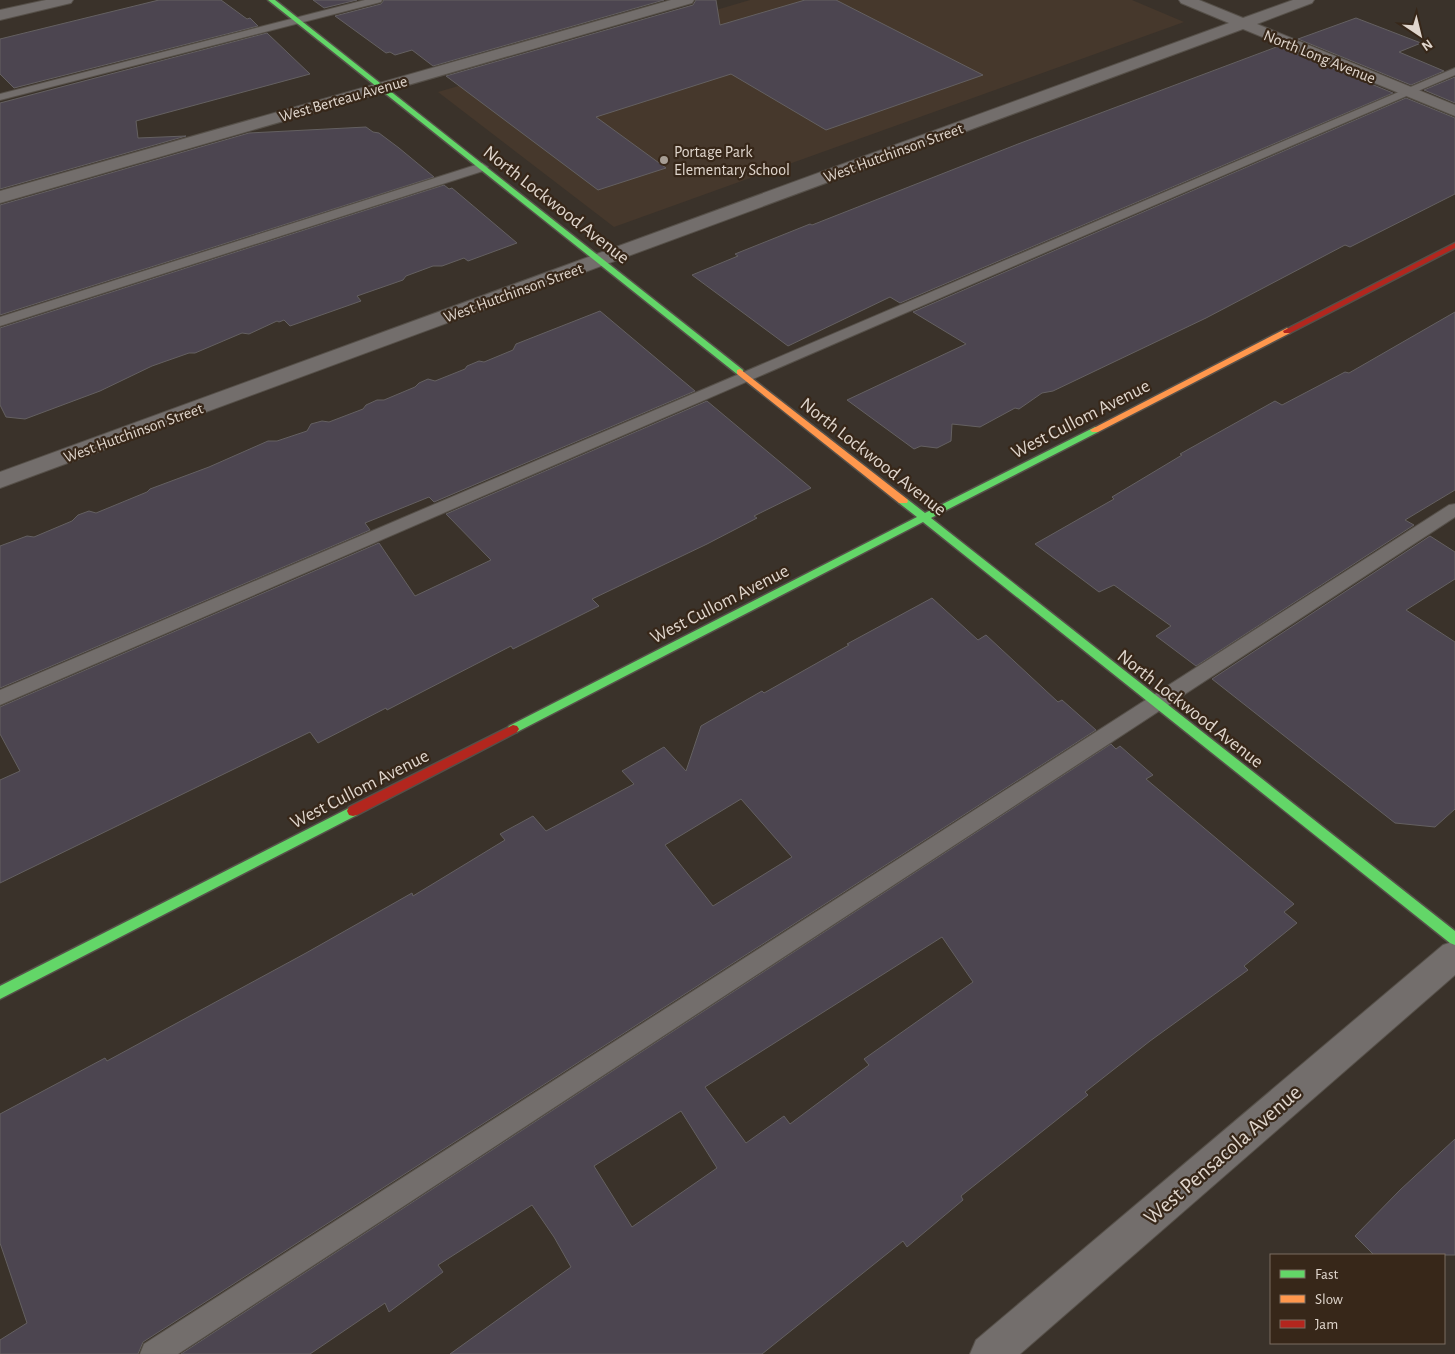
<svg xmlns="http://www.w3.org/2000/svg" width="1455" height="1354" viewBox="0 0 1455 1354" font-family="'Alegreya Sans',sans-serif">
  <rect width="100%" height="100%" fill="#3a322a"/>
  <path fill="#46382c" d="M750,0H1132L1184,22L614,227L438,92Z"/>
  <g fill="#4c4550" stroke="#646061" fill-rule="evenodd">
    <path d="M159,0H221L247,19L250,18L258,26L14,88L0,74V39Z"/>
    <path d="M313,0H357L324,8Z"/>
    <path d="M384,0H664L433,66L412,50L395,55L390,52L386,53L335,16L381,4Z"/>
    <path d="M696,0H716L720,25L805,0H836L983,75L826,130L731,74L596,117L666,168L598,190L446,76L693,5Z"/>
    <path d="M1356,18L1421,43L1399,52L1444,71L1411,85L1298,39Z"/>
    <path d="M267,33L310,74L136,121L138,138L186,136L0,189V103Z"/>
    <path d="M1279,46L1393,93L900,303L890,297L788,346L692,275L738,256L735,254L810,224L812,225L1018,144Z"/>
    <path d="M1455,77V103L1424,90Z"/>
    <path d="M1406,98L1455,118V194L1350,247L1345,245L1206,318L1053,391L1042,393L1019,409L1015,408L980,427L952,424L951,441L937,448L921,446L914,449L847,400L966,344L913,312Z"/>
    <path d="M366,127L373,132L379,133L399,148L434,177L0,315V205L249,133Z"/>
    <path d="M444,185L449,189L452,188L517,243L468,261L464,258L442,266H433L406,276L403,280L357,296L361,301L290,326L284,320L279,322L277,321L249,334L242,333L195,353H189L152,366L100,391L25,419L6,417L0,405V328Z"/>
    <path d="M600,311L695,391L434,502L429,497L365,523L370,530L0,688V546L27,536L34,537L72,521L78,515L89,511L96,513L147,492L150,489L209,467L268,441H277L307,431L311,424L322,421L329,422L363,409L366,405L377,400H384L415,387L419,383L428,379L435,381L465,369L467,366L479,361L484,362L513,350L516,344Z"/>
    <path d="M1455,312V490L1405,520L1414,525L1196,666L1156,636L1171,626L1114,585L1099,592L1035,544L1114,499L1112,497L1182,455L1180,454L1275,401L1282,405L1345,372L1349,373Z"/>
    <path d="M707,401L811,488L754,516L757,518L707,544L592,599L599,606L513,649L511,646L387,710L386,708L318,743L310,732L0,883V780L20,771L0,734V707L379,543L415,596L491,560L446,514Z"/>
    <path d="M1430,536L1455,552V579L1406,610L1455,642V809L1435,827L1395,823L1212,679Z"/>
    <path d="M932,598L978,640L986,635L1058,702L1062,700L1096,730L143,1342L138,1354H0V1340L27,1323L0,1243V1114L105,1058L107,1061L306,953L412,893L413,896L505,840L500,834L533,816L546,831L634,784L622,771L664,747L686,771L701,726L762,691L764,693L849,645L847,644ZM741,799L792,857L713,906L665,845Z"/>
    <path d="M1111,744L1116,749L1120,746L1153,775L1146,779L1294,904L1284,912L1297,923L1244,966L1248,970L1150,1041L1085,1092L1088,1095L961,1196L963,1200L907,1247L903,1241L762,1354H450L571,1267L554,1237L532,1205L438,1265L443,1272L389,1312L385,1303L310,1354H181ZM942,937L973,982L864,1059L869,1065L790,1124L784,1116L746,1143L705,1087ZM681,1111L717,1168L632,1227L594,1166Z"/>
    <path d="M1455,1139V1255H1374L1355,1236L1400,1190Z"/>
  </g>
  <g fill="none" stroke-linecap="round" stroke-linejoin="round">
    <defs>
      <g id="lane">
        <path d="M365,0H382L381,2L0,100V94Z"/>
        <path d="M1455,68V75L0,705V690Z"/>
        <path d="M482,163L488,167L486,170L0,326V317Z"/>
        <path d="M1455,504V517L178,1354H140L144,1344L1449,505Z"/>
      </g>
      <g id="street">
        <path d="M46,0H73L71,3L0,20V10Z"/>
        <path d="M671,0H694L692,3L0,203V191Z"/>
        <path d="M1179,0H1199L1243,18L1293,0H1314L1312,3L1257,24L1455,105V116L1243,29L0,488V472L1229,23L1181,3Z"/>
        <path d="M1455,941V975L1020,1354H970L976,1340L1443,945Z"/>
      </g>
      <g id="fast">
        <path d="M268,0H275L743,370V374H737Z"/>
        <path d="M1095,427L1098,428V432L931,518L1455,931V945L1450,943L923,522L517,732H509L507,729L509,726L917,517L899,503L898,501L899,499H907L925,513Z"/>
        <path d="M353,806L357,807L359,811L357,815L0,999V986Z"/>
      </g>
      <g id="slow">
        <path d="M1287,328L1291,331L1290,333L1098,432H1092L1090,430Z"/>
        <path d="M740,369L907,499L908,501L907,503H899L737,374V370Z"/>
      </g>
      <g id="jam">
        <path d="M1455,243V248L1290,333H1284L1283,331Z"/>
        <path d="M513,725L517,726L519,729L517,732L357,815L353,816L349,815L347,811L349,807Z"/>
      </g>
    </defs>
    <use href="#lane" stroke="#565049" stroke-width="2"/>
    <use href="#street" stroke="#565049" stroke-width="2"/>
    <use href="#fast" stroke="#565049" stroke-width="3"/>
    <use href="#slow" stroke="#565049" stroke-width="3"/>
    <use href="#jam" stroke="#565049" stroke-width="3"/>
    <use href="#lane" fill="#736e6c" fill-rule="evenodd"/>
    <use href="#street" fill="#736e6c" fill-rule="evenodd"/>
    <use href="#fast" fill="#63d668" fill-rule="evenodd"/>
    <use href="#slow" fill="#ff974d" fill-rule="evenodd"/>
    <use href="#jam" fill="#b3261e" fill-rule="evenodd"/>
  </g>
  <circle fill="#a69d94" stroke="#372719" stroke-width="2" cx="664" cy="160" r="5"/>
  <g text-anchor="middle" stroke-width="4.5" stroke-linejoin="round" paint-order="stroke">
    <g font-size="16" fill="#e0d6cd" stroke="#372719">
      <text transform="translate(1320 56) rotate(22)" y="6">North Long Avenue</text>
      <text transform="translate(343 98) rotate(-16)" y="6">West Berteau Avenue</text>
      <text transform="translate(893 152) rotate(-20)" y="6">West Hutchinson Street</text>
      <text transform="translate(513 292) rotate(-20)" y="6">West Hutchinson Street</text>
      <text transform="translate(133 432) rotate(-20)" y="6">West Hutchinson Street</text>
    </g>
    <g font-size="16" fill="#e0d6cd" stroke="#372719" text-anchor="start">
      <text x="674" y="157">Portage Park<tspan x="674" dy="18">Elementary School</tspan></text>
    </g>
    <g font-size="19" fill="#e0d6cd" stroke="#372719">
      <text transform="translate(557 204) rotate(38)" y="7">North Lockwood Avenue</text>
      <text transform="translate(1080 418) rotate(-27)" y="7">West Cullom Avenue</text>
      <text transform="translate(874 456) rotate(38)" y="7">North Lockwood Avenue</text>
      <text transform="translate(719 603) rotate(-27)" y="7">West Cullom Avenue</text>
      <text transform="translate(1191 708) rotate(38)" y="7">North Lockwood Avenue</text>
      <text transform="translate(359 788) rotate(-27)" y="7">West Cullom Avenue</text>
    </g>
    <g font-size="22" fill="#e0d6cd" stroke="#372719">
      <text transform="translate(1222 1154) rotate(-41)" y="8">West Pensacola Avenue</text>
    </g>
  </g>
  <rect x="1270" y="1254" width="175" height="90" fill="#372719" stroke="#7b6d61"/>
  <rect x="1280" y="1270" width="25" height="8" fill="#63d668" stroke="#7b6d61"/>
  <text x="1315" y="1279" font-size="15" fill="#e0d6cd">Fast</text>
  <rect x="1280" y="1295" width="25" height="8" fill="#ff974d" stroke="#7b6d61"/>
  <text x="1315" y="1304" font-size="15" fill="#e0d6cd">Slow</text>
  <rect x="1280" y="1320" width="25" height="8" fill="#b3261e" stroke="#7b6d61"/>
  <text x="1315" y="1329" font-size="15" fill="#e0d6cd">Jam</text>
  <g transform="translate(1420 35) rotate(145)" stroke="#372719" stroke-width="4" paint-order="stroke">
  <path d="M0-4L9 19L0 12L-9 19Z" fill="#e0d6cd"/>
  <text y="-8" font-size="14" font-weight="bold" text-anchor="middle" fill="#e0d6cd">N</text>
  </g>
</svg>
